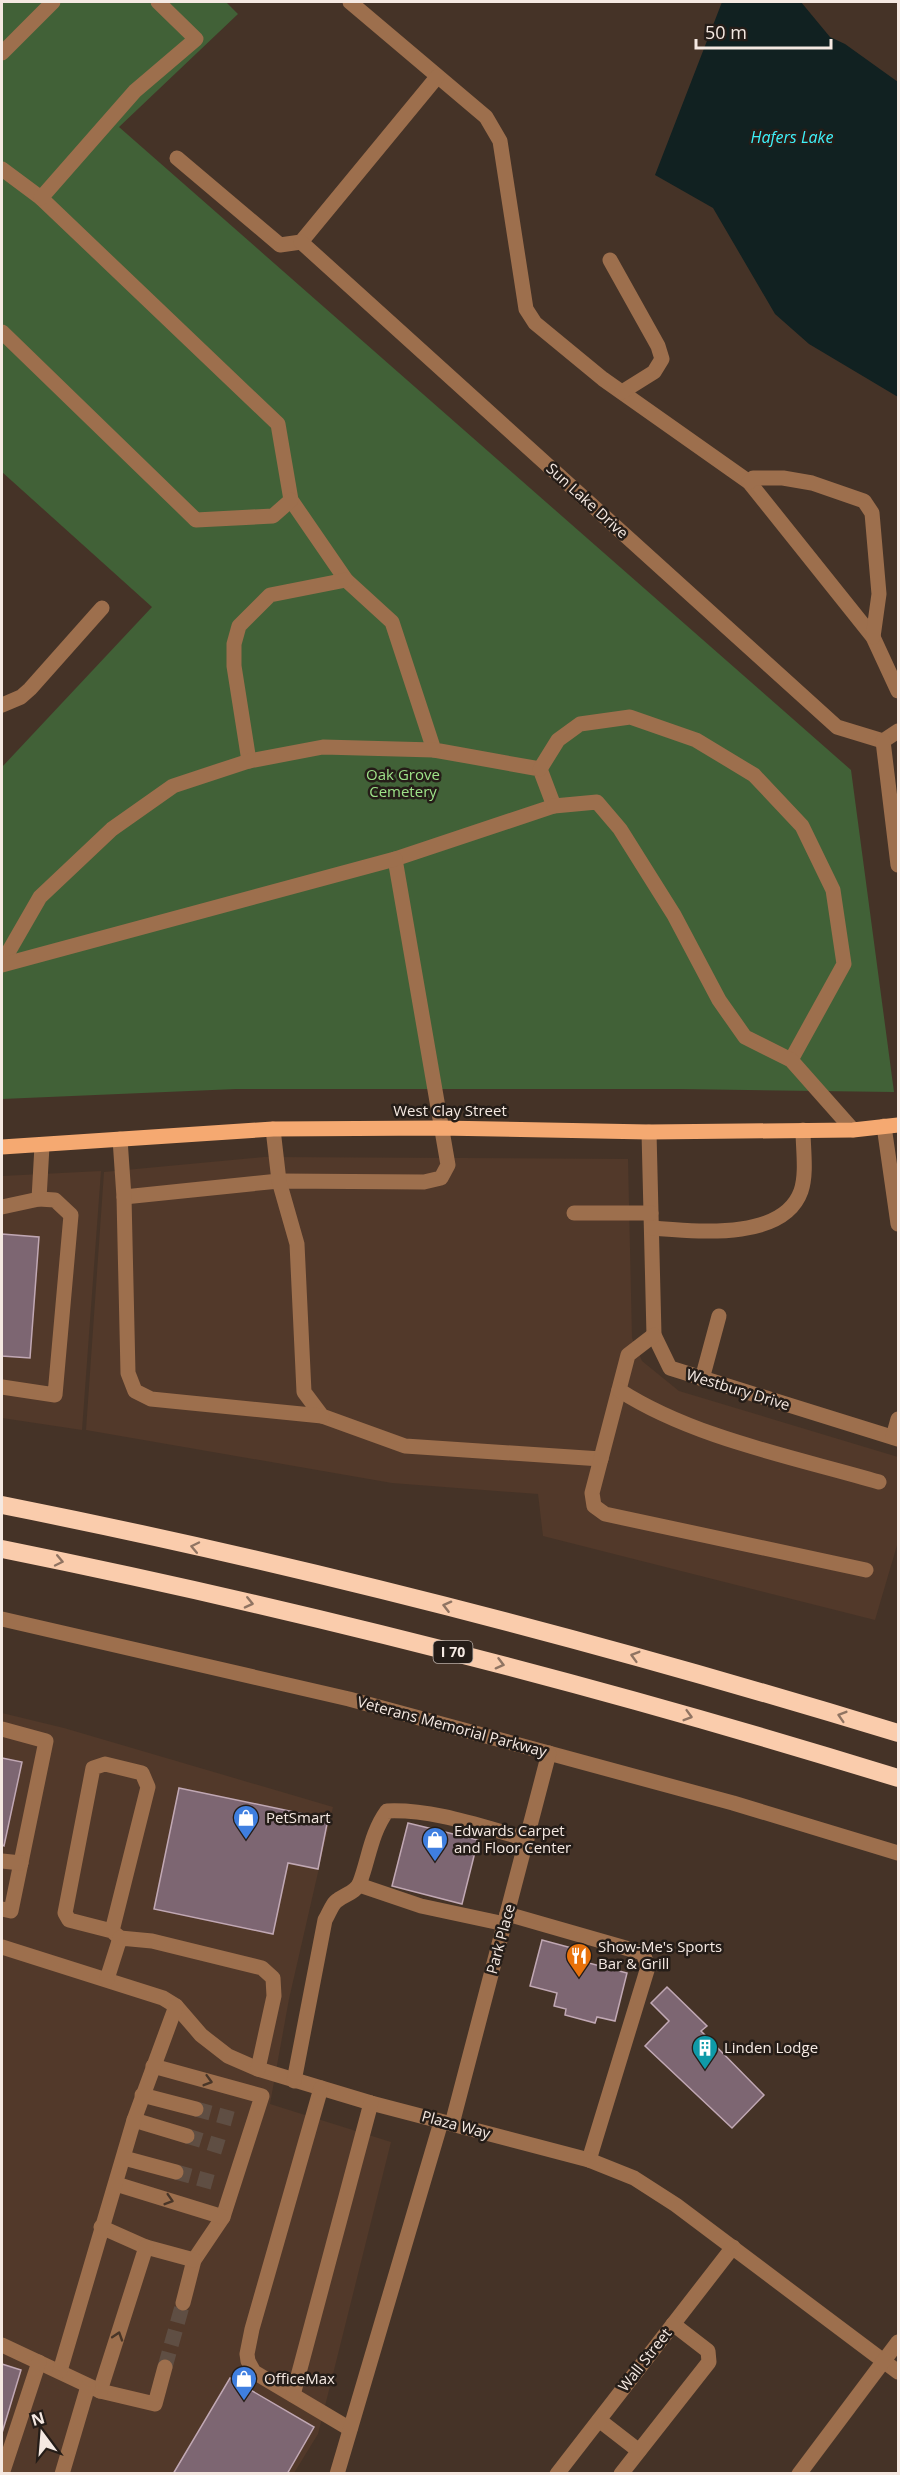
<svg xmlns="http://www.w3.org/2000/svg" width="900" height="2475" viewBox="0 0 900 2475" font-family="'Open Sans',sans-serif">
  <rect width="100%" height="100%" fill="#453327"/>
  <g fill="#52392a">
    <path d="M264,1157L628,1159L632,1338L642,1361L679,1391L898,1457V1542L875,1620L543,1536L538,1494L392,1483L86,1430L104,1172Z"/>
    <path d="M101,1171L82,1430L2,1418V1176Z"/>
    <path d="M2,1713L64,1728L333,1807L289,1999L270,2104L391,2142L318,2434L294,2473L2,2474Z"/>
  </g>
  <path fill="#416137" d="M2,2H226L238,14L119,127L851,770L894,1092L679,1089H236L2,1099V767L152,607L2,472Z"/>
  <path fill="#112121" d="M722,2H801L830,37L845,44L898,82V397L809,344L775,314L713,208L655,175Z"/>
  <g fill="#7d6672" stroke="#c1a8b4" stroke-width="1.5">
    <path d="M2,1234L39,1237L30,1358L2,1356Z"/>
    <path d="M2,1758L22,1762L4,1846L2,1845Z"/>
    <path d="M179,1788L328,1819L318,1869L288,1863L273,1934L154,1909Z"/>
    <path d="M408,1823L478,1840L462,1904L392,1886Z"/>
    <path d="M542,1940L583,1951L581,1961L627,1973L615,2021L597,2017L595,2023L565,2015L566,2009L554,2006L557,1993L530,1986Z"/>
    <path d="M667,1987L707,2026L701,2031L764,2095L732,2128L645,2046L669,2021L651,2003Z"/>
    <path d="M2,2364L21,2370L2,2433Z"/>
    <path d="M230,2378L314,2427L287,2474H173Z"/>
  </g>
  <g fill="none" stroke-linecap="round" stroke-linejoin="round">
    <g stroke="#5f4e43" stroke-width="15" stroke-dasharray="15 8" stroke-linecap="butt">
      <path d="M196,2109L240,2121"/>
      <path d="M187,2136L229,2149"/>
      <path d="M176,2172L219,2184"/>
      <path d="M165,2367L183,2303"/>
    </g>
    <g stroke="#9d6f4d" stroke-width="15">
      <path d="M350,2L486,117L500,141L526,309L535,323L603,379L749,482L873,637L898,691"/>
      <path d="M2,53L53,2"/>
      <path d="M177,158L280,245L301,242L437,77"/>
      <path d="M2,169L41,198L278,424L291,500L346,580L392,622L434,750L540,769L554,806L395,859L448,1165L441,1178L424,1182L279,1181L124,1197"/>
      <path d="M41,198L135,91L196,39L158,2"/>
      <path d="M301,242L837,727L883,741L898,731"/>
      <path d="M610,260L658,346L662,359L654,372L622,392"/>
      <path d="M2,332L196,520L273,516L291,500"/>
      <path d="M749,482L753,478H783L812,483L864,501L872,513L879,594L873,637"/>
      <path d="M2,705L21,697L30,689L102,608"/>
      <path d="M883,741L898,865"/>
      <path d="M249,761L234,666V644L239,626L270,595L346,580"/>
      <path d="M540,769L558,740L580,724L630,717L696,740L754,775L802,826L833,890L844,964L791,1060"/>
      <path d="M554,806L597,802L620,829L674,915L719,1000L745,1037L791,1060L853,1130"/>
      <path d="M2,963L40,897L112,829L173,786L249,761L323,747L434,750"/>
      <path d="M2,965L395,859"/>
      <path d="M884,1126L898,1224"/>
      <path d="M273,1129L279,1181L297,1244L304,1392L322,1416L405,1446L601,1459"/>
      <path d="M649,1132L654,1335L670,1368L898,1439"/>
      <path d="M120,1139L124,1197L128,1373L135,1391L151,1399L322,1416"/>
      <path d="M2,1207L39,1199"/>
      <path d="M574,1213H651"/>
      <path d="M652,1228C693,1231 783,1242 801,1191C807,1173 803,1149 803,1130"/>
      <path d="M654,1335L628,1355L592,1493L594,1506L605,1514L866,1570"/>
      <path d="M702,1379L719,1316"/>
      <path d="M2,1387L55,1395L71,1215L55,1200L39,1199L42,1146"/>
      <path d="M619,1390C693,1438 794,1457 879,1482"/>
      <path d="M893,1437L898,1419"/>
      <path d="M2,1619L349,1699L733,1803L898,1853"/>
      <path d="M2,1729L46,1741L11,1911L2,1909"/>
      <path d="M2,1861L21,1863"/>
      <path d="M359,1885L421,1906L505,1924"/>
      <path d="M507,1914L643,1953L648,1967L589,2160"/>
      <path d="M112,1931L148,1787L142,1773L105,1764L93,1768L65,1913L69,1920L112,1931L120,1938"/>
      <path d="M2,1947L163,1998L176,2006L201,2035L228,2056L258,2069L371,2103L589,2160L634,2178L676,2205L898,2372"/>
      <path d="M107,1979L120,1938L152,1941L262,1968L273,1978L274,1996L258,2069"/>
      <path d="M153,2066L262,2096L223,2217L194,2260L183,2303"/>
      <path d="M294,2081L325,1920C329,1914 332,1903 338,1900C345,1894 356,1893 360,1882C369,1858 371,1833 387,1811C434,1809 482,1827 527,1839"/>
      <path d="M321,2088L252,2329L247,2354L248,2361L254,2372L350,2429"/>
      <path d="M142,2095L196,2109"/>
      <path d="M134,2120L187,2136"/>
      <path d="M452,2124L549,1753"/>
      <path d="M124,2158L176,2172"/>
      <path d="M116,2184L223,2217"/>
      <path d="M101,2227L146,2247L194,2260"/>
      <path d="M2,2345L100,2391L155,2404L165,2367"/>
      <path d="M60,2371L134,2120L176,2006"/>
      <path d="M100,2391L146,2247"/>
      <path d="M293,2395L371,2103"/>
      <path d="M599,2420L639,2451"/>
      <path d="M2,2474L39,2362"/>
      <path d="M62,2474L88,2386"/>
      <path d="M337,2474L441,2122"/>
      <path d="M557,2474L733,2247"/>
      <path d="M621,2474L709,2362L708,2351L673,2324"/>
      <path d="M799,2474L898,2342"/>
    </g>
    <path stroke="#f5a971" stroke-width="15" d="M2,1147L273,1129L440,1128L649,1132L853,1130L898,1125"/>
    <g stroke="#faccac" stroke-width="18">
      <path d="M2,1505C304,1565 603,1643 898,1733"/>
      <path d="M2,1549C304,1610 604,1687 898,1778"/>
    </g>
  </g>
  <defs><path id="oneway-chevron" d="M-2-3.5L2.5 0L-2 3.5" fill="none" stroke-width="1.6" stroke-linecap="round" stroke-linejoin="round" transform="scale(1.5)"/></defs>
  <g stroke="#907462">
    <use href="#oneway-chevron" transform="translate(195 1547) rotate(-168)"/>
    <use href="#oneway-chevron" transform="translate(59 1561) rotate(12)"/>
    <use href="#oneway-chevron" transform="translate(249 1603) rotate(13)"/>
    <use href="#oneway-chevron" transform="translate(447 1606) rotate(-166)"/>
    <use href="#oneway-chevron" transform="translate(635 1656) rotate(-164)"/>
    <use href="#oneway-chevron" transform="translate(500 1664) rotate(15)"/>
    <use href="#oneway-chevron" transform="translate(688 1716) rotate(16)"/>
    <use href="#oneway-chevron" transform="translate(842 1716) rotate(-163)"/>
  </g>
  <g stroke="#493628">
    <use href="#oneway-chevron" transform="translate(208 2081) rotate(16)"/>
    <use href="#oneway-chevron" transform="translate(169 2200) rotate(17)"/>
    <use href="#oneway-chevron" transform="translate(118 2336) rotate(-72)"/>
  </g>
  <defs>
    <symbol id="shop-pin" viewBox="-11 -11 22 30"><path d="M0 17L-7.5 6A9.5 9.5 0 1 1 7.5 6Z" fill="#3f7fe0" stroke="#251d18"/><path d="M-5-2.5h2.3a2.7 3.5 0 0 1 5.4 0H5L5.5 6h-11ZM-1.5-2.5h3a1.5 2.3 0 0 0-3 0Z" fill="#fff"/></symbol>
    <symbol id="restaurant-pin" viewBox="-11 -11 22 30"><path d="M0 17L-7.5 6A9.5 9.5 0 1 1 7.5 6Z" fill="#e8710a" stroke="#251d18"/><path d="M-5-6h1v4h1v-4h1v4h1v-4h1v5L-1.5 .5V6h-2V.5L-5-1ZM5-6V6H3V1.5H1.5Q1.5-4 5-6Z" fill="#fff"/></symbol>
    <symbol id="building-pin" viewBox="-11 -11 22 30"><path d="M0 17L-7.5 6A9.5 9.5 0 1 1 7.5 6Z" fill="#0f9aa8" stroke="#251d18"/><path d="M-4-6H4V6H1V3H-1V6H-4ZM-2.5-4.3h1.7v1.8h-1.7ZM.8-4.3h1.7v1.8H.8ZM-2.5-1h1.7V.8h-1.7ZM.8-1h1.7V.8H.8Z" fill="#fff"/></symbol>
  </defs>
  <g fill-rule="evenodd">
    <use href="#shop-pin" x="231" y="1803" width="30" height="40"/>
    <use href="#shop-pin" x="420" y="1825" width="30" height="40"/>
    <use href="#restaurant-pin" x="564" y="1941" width="30" height="40"/>
    <use href="#building-pin" x="690" y="2033" width="30" height="40"/>
    <use href="#shop-pin" x="229" y="2364" width="30" height="40"/>
  </g>
  <g text-anchor="middle" stroke-width="5" stroke-linejoin="round" paint-order="stroke">
    <rect fill="#251d18" stroke="#b7aca5" stroke-width="1.5" x="433.5" y="1641" width="39" height="22" rx="4.5"/>
    <g font-size="14" font-weight="bold" fill="#f5e9e2">
      <text x="453" y="1657">I 70</text>
    </g>
    <g font-size="15" fill="#f5e9e2" stroke="#251d18">
      <text transform="translate(587 501) rotate(42)" y="5">Sun Lake Drive</text>
      <text x="450" y="1116">West Clay Street</text>
      <text transform="translate(738 1390) rotate(17)" y="5">Westbury Drive</text>
      <text transform="translate(452 1727) rotate(15)" y="5">Veterans Memorial Parkway</text>
      <text transform="translate(501 1939) rotate(-75)" y="5">Park Place</text>
      <text transform="translate(456 2125) rotate(15)" y="5">Plaza Way</text>
      <text transform="translate(645 2360) rotate(-52)" y="5">Wall Street</text>
    </g>
    <g font-size="15" fill="#9ee389" stroke="#251d18">
      <text x="403" y="780">Oak Grove<tspan x="403" dy="17">Cemetery</tspan></text>
    </g>
    <g font-size="15" fill="#f5e9e2" stroke="#251d18" text-anchor="start">
      <text x="266" y="1823">PetSmart</text>
      <text x="454" y="1836">Edwards Carpet<tspan x="454" dy="17">and Floor Center</tspan></text>
      <text x="598" y="1952">Show-Me's Sports<tspan x="598" dy="17">Bar &amp; Grill</tspan></text>
      <text x="724" y="2053">Linden Lodge</text>
      <text x="264" y="2384">OfficeMax</text>
    </g>
    <g font-size="16" font-style="italic" fill="#3ef3fb" stroke="#251d18">
      <text x="792" y="143">Hafers Lake</text>
    </g>
  </g>
  <rect width="900" height="2475" fill="none" stroke="#f5e9e2" stroke-width="6"/>
  <g transform="translate(42 2433) rotate(344)" stroke="#251d18" stroke-width="4.5" paint-order="stroke">
  <path d="M0-4.5L10 22L0 15L-10 22Z" fill="#f5e9e2"/>
  <text y="-9" font-size="16" font-weight="bold" text-anchor="middle" fill="#f5e9e2">N</text>
  </g>
  <path d="M696 39v9h135v-9" fill="none" stroke="#f5e9e2" stroke-width="3"/>
  <text x="705" y="39" font-size="18" fill="#f5e9e2" stroke="#251d18" stroke-width="4.5" paint-order="stroke">50 m</text>
</svg>
